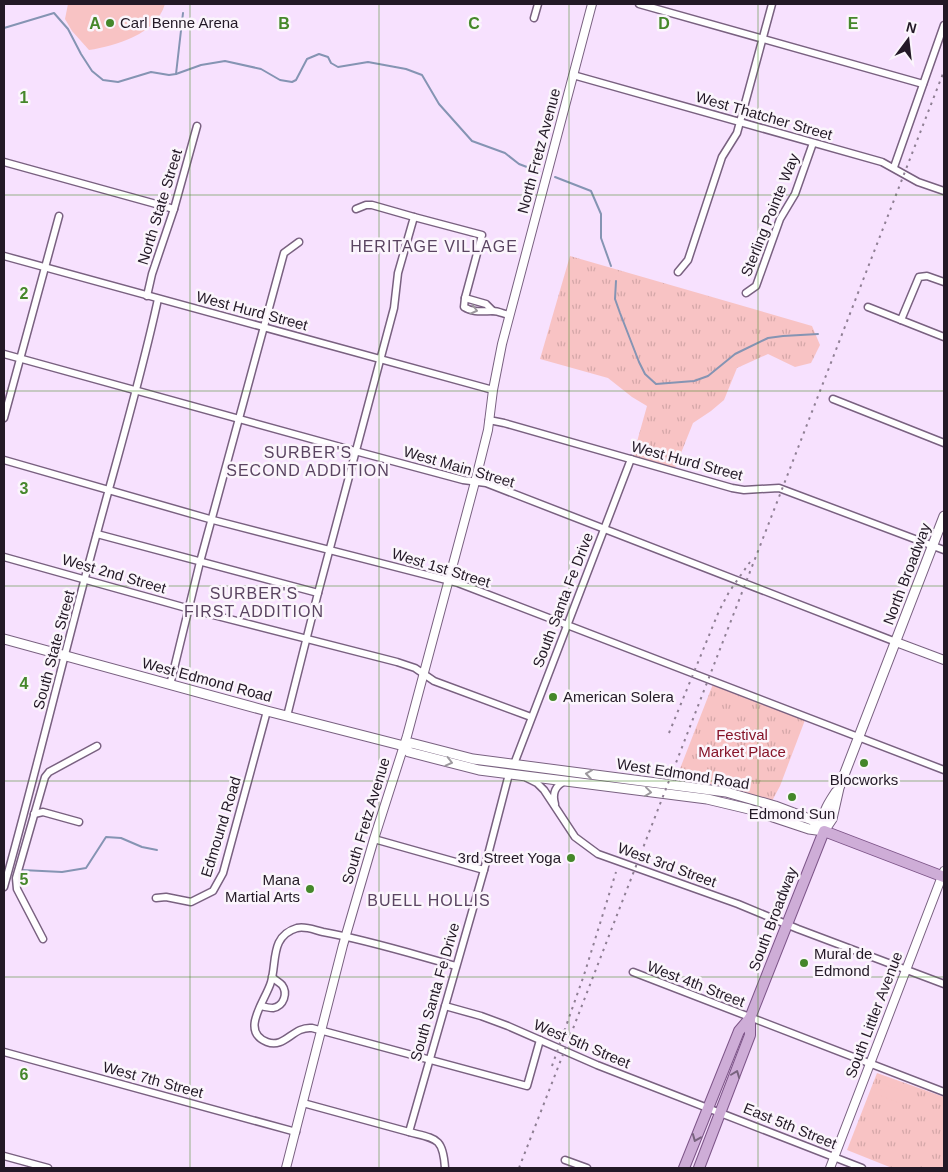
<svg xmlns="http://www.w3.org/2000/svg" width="948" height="1172" viewBox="0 0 948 1172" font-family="Helvetica,sans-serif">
  <defs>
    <pattern id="park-tufts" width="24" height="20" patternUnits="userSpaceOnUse" patternTransform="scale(1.25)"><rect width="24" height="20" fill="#f8c3c4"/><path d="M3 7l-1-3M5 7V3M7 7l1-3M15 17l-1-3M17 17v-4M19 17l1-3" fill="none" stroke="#d4a7a8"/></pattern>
  </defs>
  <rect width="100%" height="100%" fill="#f7e1fe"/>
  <g fill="url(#park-tufts)">
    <path d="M570,256L812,326L820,345L811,363L795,367L768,354L737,368L724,400L711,411L693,423L675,468L633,456L647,406L632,397L608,378L540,359Z"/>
    <path d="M713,684L805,720L780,786L772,801L728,787L676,779Z"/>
    <path d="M877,1073L944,1097V1168H892L847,1150Z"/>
  </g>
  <g fill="#f8c3c4">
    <path d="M68,4H165C156,34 116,46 89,50L72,31L65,19Z"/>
    <path d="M883,1084L903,1091L899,1103L879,1095Z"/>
  </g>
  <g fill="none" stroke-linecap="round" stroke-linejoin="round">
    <g stroke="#8594b3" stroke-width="2">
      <path d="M4,28L54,13L68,29L81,54L92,71L103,80L118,82L151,72L169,75L176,74L201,65L225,61L261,69L280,80L292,82L296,80L307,59L319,54L328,57L331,63L338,67L368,62L406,69L422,75L439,104L472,141L505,153L519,164L540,172"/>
      <path d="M176,74L183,13"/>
      <path d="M555,177L591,191L601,214V238L611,266"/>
      <path d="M616,281L615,299L620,313L639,362L645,374L656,384L694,381L708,376L735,354L768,338L783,336L818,334"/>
      <path d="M22,870L62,872L86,868L106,837L121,838L142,847L157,850"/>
    </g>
    <defs>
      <g id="minor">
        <path d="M639,4L923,84"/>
        <path d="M534,18L538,4"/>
        <path d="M573,75L882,162L918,182L944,191"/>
        <path d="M4,162L174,209"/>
        <path d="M894,167L944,25"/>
        <path d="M414,217L482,235L465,298L464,307C473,313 483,311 493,311C498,311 504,314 509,315"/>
        <path d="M4,256L493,390"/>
        <path d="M678,272L688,260L722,157L737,133L772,4"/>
        <path d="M746,293L756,286L780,219L795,194L813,143"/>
        <path d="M147,296L152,274L174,209L197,126"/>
        <path d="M465,298L486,304L493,311"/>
        <path d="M868,307L944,337"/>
        <path d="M901,320L919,277L927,276L944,282"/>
        <path d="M4,354L355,451L463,480L486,483L896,642"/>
        <path d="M833,399L944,443"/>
        <path d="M4,418L59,216"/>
        <path d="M489,420L504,423L732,488L744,490L779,488L944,550"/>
        <path d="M4,460L213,520L458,583L944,770"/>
        <path d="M97,534L318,593"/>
        <path d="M4,557L190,609L397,662L415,668L434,681L531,717"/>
        <path d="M170,685L200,562L284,253L299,242"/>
        <path d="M287,716L318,593L394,308L398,273L414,217L372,205H366L356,209"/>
        <path d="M514,764L631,459"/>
        <path d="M527,778L537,783L544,790L575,837L598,854L738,904L798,929L944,984"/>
        <path d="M555,804C552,793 555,786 565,781"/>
        <path d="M34,814L43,812L79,822"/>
        <path d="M374,839L484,870"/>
        <path d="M4,887C37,769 65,650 97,533C118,455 141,378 158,299"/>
        <path d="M156,898L166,897L191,902L213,891L223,873L267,711"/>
        <path d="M43,939L17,889L16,878L45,777L49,772L97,746"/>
        <path d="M456,966C412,954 368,940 323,932C314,930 306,926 297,928C270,936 277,962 271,982C266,1000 239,1031 267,1042C285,1049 293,1026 312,1028L527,1086L540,1040"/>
        <path d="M633,972L944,1092"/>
        <path d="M261,1006C265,1007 270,1008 273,1008C284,1006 288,993 282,985C279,982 275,980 272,977"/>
        <path d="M445,1006L481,1016L508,1026L597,1065L862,1168"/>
        <path d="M4,1052L296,1132"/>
        <path d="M303,1103L409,1132"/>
        <path d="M4,1156L48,1168"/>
        <path d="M565,1160L587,1168"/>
        <path d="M445,1168C443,1137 436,1139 409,1132L484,870L509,774"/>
      </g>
      <g id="tertiary">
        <path d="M896,642L944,660"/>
        <path d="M286,1168L343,945L374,839L407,736L475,482L488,430L493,390L502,344L592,4"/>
        <path d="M830,1168L944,871"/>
      </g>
      <g id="secondary">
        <path d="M4,639L267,711L404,746L409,752L479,770L707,799L749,809L809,829L824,831"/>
        <path d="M404,746L411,743L473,759L726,792L775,806L812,820L823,831"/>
        <path d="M824,831L832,819L839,788L944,516"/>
        <path d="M824,831C822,813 826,807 836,792"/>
      </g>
      <g id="primary">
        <path d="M684,1168L739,1031L750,1018"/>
        <path d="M699,1168L750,1035V1018L824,831L944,877"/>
      </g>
    </defs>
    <use href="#minor" stroke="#796180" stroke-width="9"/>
    <use href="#tertiary" stroke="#796180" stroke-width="10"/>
    <use href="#secondary" stroke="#796180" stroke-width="11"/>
    <use href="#primary" stroke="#7d5588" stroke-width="12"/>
    <use href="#minor" stroke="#fff" stroke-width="6"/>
    <use href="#tertiary" stroke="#fff" stroke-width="8"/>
    <use href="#secondary" stroke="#fff" stroke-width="9"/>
    <use href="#primary" stroke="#ceadd7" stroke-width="10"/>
    <g stroke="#8f7f94" stroke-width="2" stroke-dasharray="2.5 5" stroke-linecap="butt">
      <path d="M669,733L719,611L729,592L750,562"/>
      <path d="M552,1066L584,975L616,872"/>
      <path d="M519,1168L944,71"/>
    </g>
  </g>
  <defs><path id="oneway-chevron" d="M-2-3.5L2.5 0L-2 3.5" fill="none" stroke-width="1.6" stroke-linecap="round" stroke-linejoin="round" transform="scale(1.25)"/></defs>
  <g stroke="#9c989d">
    <use href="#oneway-chevron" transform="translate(474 310) rotate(14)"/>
    <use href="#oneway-chevron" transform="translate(449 762) rotate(14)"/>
    <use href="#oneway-chevron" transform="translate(589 774) rotate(-172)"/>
    <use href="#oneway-chevron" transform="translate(648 792) rotate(7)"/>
  </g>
  <g stroke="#78637e">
    <use href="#oneway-chevron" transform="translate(736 1074) rotate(-69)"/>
    <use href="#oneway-chevron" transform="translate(696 1138) rotate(112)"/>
  </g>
  <path fill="none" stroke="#45872a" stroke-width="1" stroke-opacity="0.55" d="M190,4V1168M379,4V1168M569,4V1168M758,4V1168M4,195H944M4,391H944M4,586H944M4,781H944M4,977H944"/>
  <g fill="#45872a" stroke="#fbf5fc" stroke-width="2">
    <circle cx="110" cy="23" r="5"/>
    <circle cx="553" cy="697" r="5"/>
    <circle cx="864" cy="763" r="5"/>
    <circle cx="792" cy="797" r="5"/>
    <circle cx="571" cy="858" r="5"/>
    <circle cx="310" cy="889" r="5"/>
    <circle cx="804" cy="963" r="5"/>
  </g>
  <g text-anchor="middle" stroke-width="5" stroke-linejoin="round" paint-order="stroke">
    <g font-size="15" fill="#231926" stroke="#fbf5fc" text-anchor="start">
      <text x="120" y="28">Carl Benne Arena</text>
      <text x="563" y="702">American Solera</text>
      <text x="864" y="785" text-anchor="middle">Blocworks</text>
      <text x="792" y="819" text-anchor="middle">Edmond Sun</text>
      <text x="561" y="863" text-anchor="end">3rd Street Yoga</text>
      <text x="300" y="885" text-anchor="end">Mana<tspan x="300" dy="17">Martial Arts</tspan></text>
      <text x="814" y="959">Mural de<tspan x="814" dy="17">Edmond</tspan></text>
    </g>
    <g font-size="15" fill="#231926" stroke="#fbf5fc">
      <text transform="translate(764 116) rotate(16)" y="5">West Thatcher Street</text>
      <text transform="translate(539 151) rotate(-75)" y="5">North Fretz Avenue</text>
      <text transform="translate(160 207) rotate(-73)" y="5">North State Street</text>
      <text transform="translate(770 215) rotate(-68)" y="5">Sterling Pointe Way</text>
      <text transform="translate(252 311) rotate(15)" y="5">West Hurd Street</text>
      <text transform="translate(687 461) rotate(15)" y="5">West Hurd Street</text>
      <text transform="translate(459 467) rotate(16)" y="5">West Main Street</text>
      <text transform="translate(441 568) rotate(17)" y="5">West 1st Street</text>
      <text transform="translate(114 574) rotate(16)" y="5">West 2nd Street</text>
      <text transform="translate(907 574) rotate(-69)" y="5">North Broadway</text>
      <text transform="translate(563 600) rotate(-69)" y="5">South Santa Fe Drive</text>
      <text transform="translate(54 650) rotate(-75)" y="5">South State Street</text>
      <text transform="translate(207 680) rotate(15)" y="5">West Edmond Road</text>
      <text transform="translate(683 774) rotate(9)" y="5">West Edmond Road</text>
      <text transform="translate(366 821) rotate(-73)" y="5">South Fretz Avenue</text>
      <text transform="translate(221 827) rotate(-73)" y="5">Edmound Road</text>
      <text transform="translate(667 865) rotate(20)" y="5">West 3rd Street</text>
      <text transform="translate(773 919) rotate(-69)" y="5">South Broadway</text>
      <text transform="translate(696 984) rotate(21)" y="5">West 4th Street</text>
      <text transform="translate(435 992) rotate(-74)" y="5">South Santa Fe Drive</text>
      <text transform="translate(874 1015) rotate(-69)" y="5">South Littler Avenue</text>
      <text transform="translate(582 1044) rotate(23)" y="5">West 5th Street</text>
      <text transform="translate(153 1080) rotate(15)" y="5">West 7th Street</text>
      <text transform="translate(790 1126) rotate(22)" y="5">East 5th Street</text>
    </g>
    <g font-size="15" fill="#861429" stroke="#fbf5fc">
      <text x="742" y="740">Festival<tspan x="742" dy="17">Market Place</tspan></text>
    </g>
    <g font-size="16" letter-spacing="1" fill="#5a4461" stroke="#fbf5fc">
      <text x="434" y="252">HERITAGE VILLAGE</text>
      <text x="308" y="458">SURBER'S<tspan x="308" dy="18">SECOND ADDITION</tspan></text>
      <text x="254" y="599">SURBER'S<tspan x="254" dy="18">FIRST ADDITION</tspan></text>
      <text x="429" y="906">BUELL HOLLIS</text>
    </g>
  </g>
  <g font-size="16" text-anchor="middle" font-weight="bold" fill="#45872a" stroke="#fbf5fc" stroke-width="5" stroke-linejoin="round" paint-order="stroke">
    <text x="95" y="29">A</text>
    <text x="284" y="29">B</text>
    <text x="474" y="29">C</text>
    <text x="664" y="29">D</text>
    <text x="853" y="29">E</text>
    <text x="24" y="103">1</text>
    <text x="24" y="299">2</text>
    <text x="24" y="494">3</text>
    <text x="24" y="689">4</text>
    <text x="24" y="885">5</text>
    <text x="24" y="1080">6</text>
  </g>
  <rect width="948" height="1172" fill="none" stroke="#231926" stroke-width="10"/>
  <g transform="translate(908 40) rotate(15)" stroke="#fbf5fc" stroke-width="4" paint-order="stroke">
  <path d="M0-4L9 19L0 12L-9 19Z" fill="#231926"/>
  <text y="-8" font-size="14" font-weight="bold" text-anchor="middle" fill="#231926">N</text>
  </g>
</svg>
